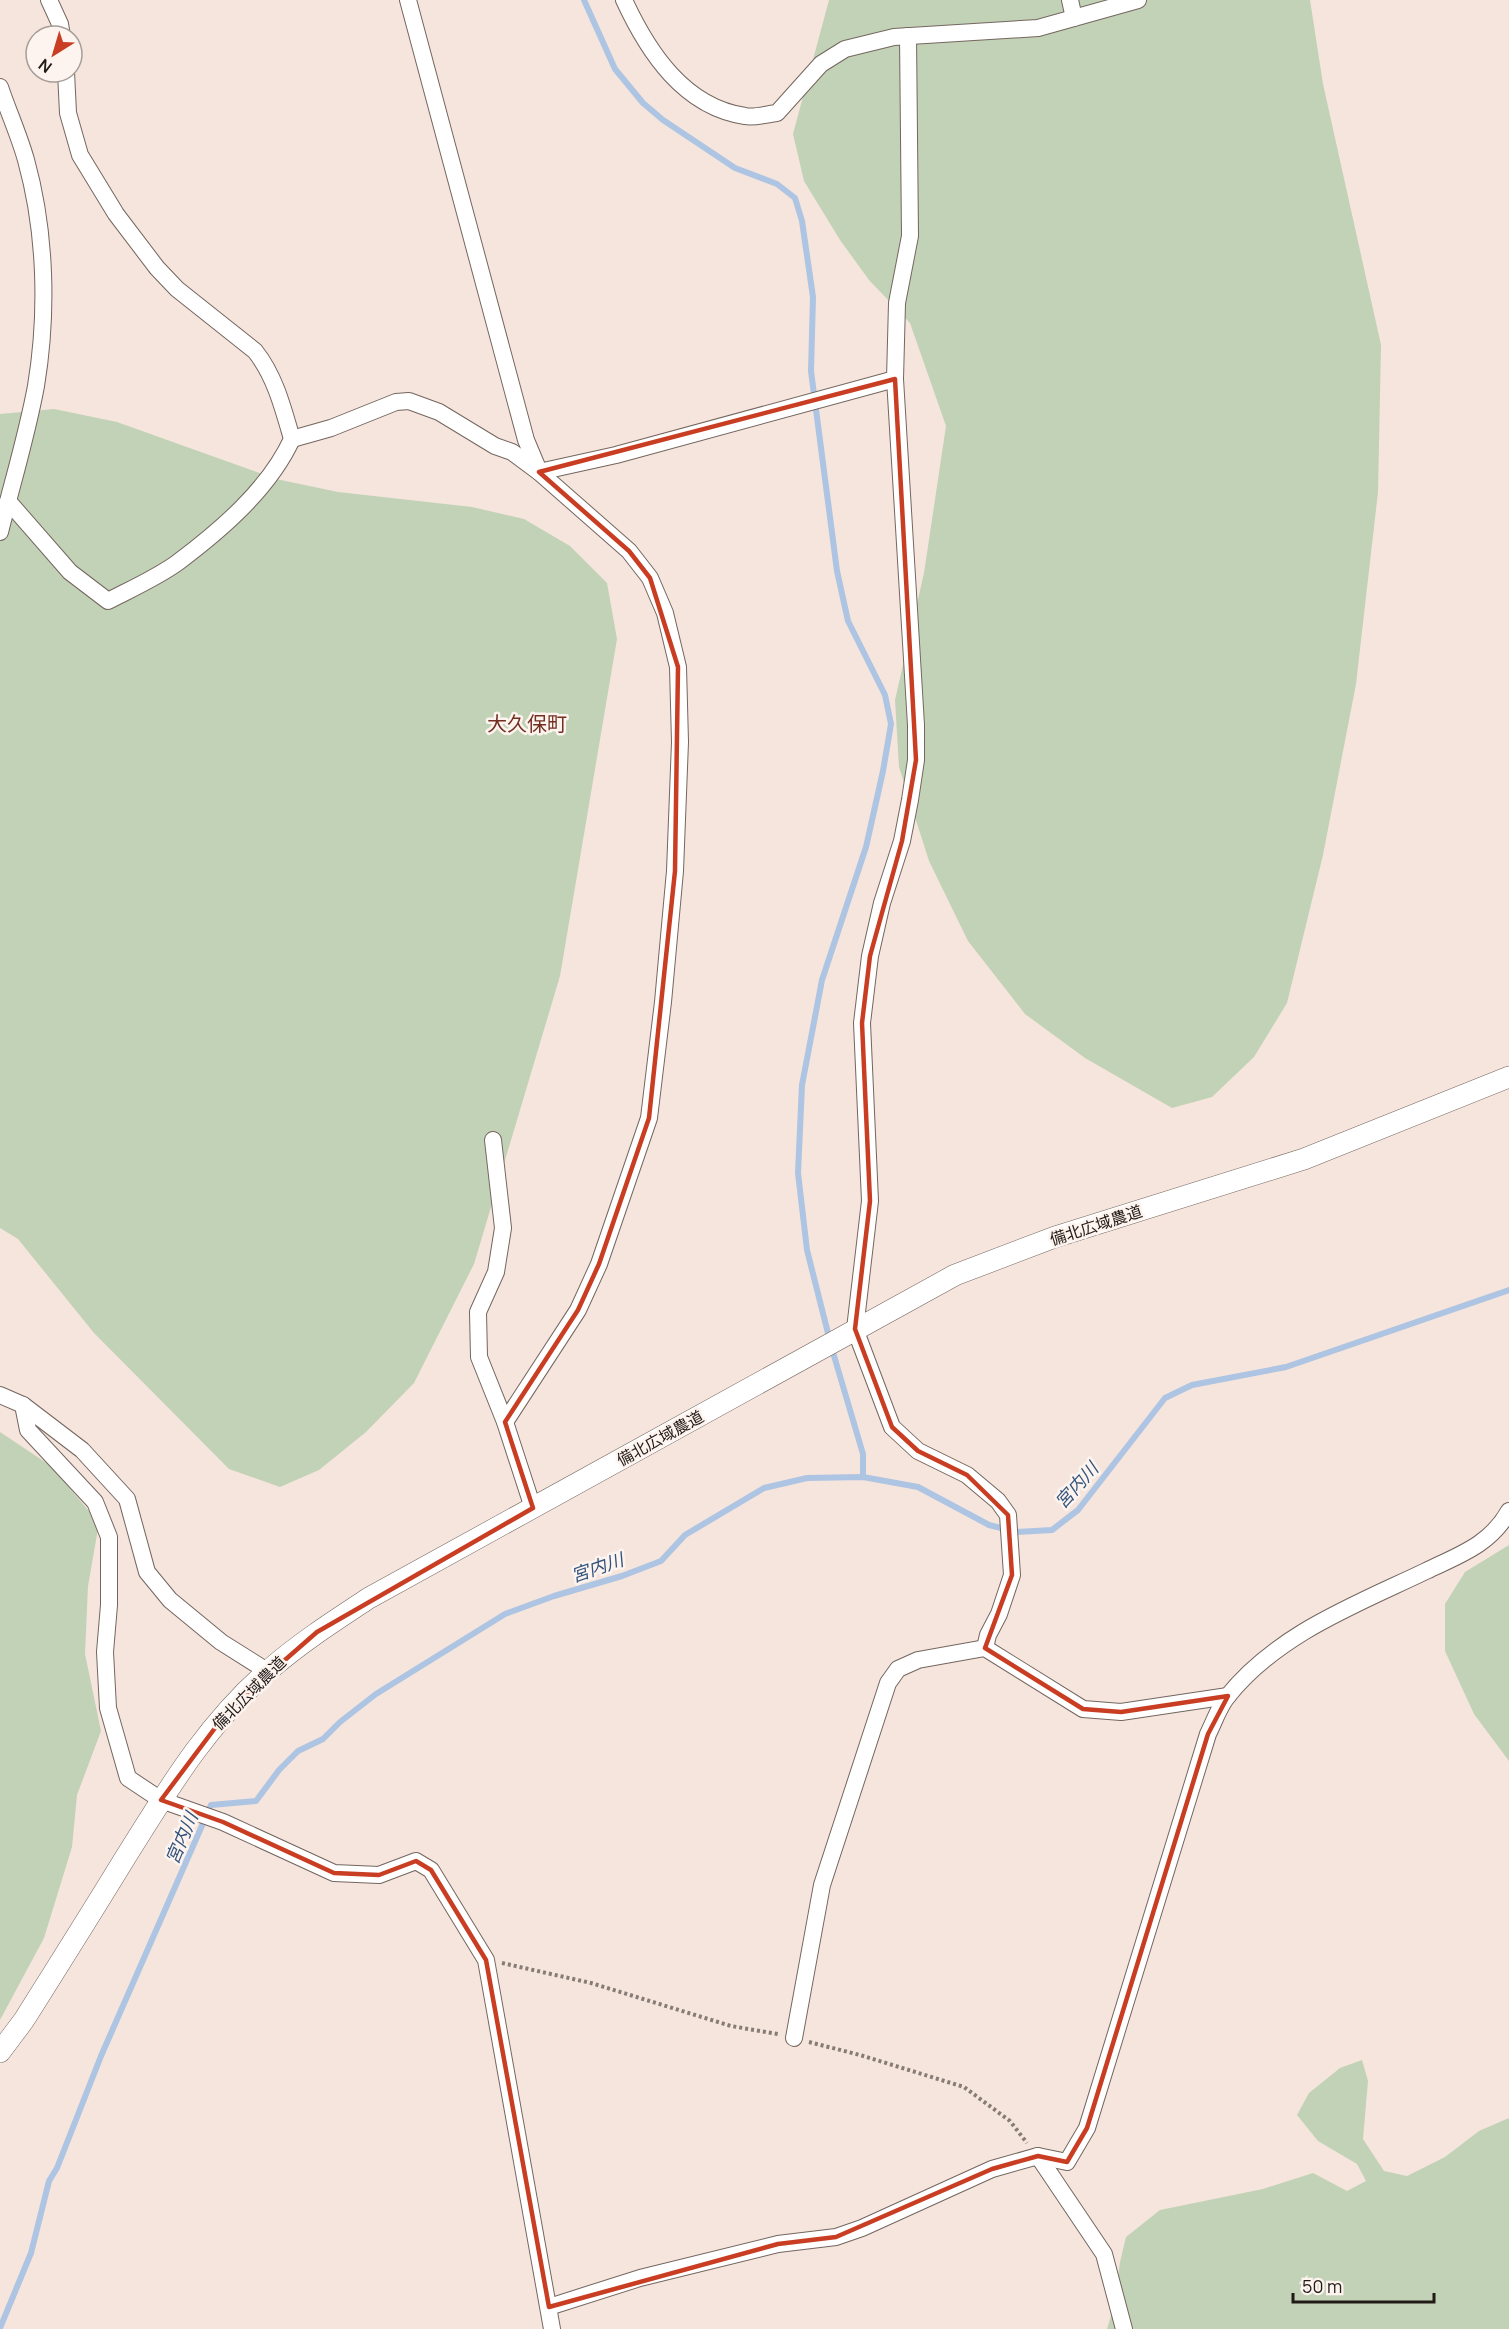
<svg xmlns="http://www.w3.org/2000/svg" width="1509" height="2329" viewBox="0 0 1509 2329" font-family="Manrope,'Noto Sans JP',sans-serif">
  <style>
    .green { fill: #c2d2b6 }
    .lines { fill: none; stroke-linecap: round; stroke-linejoin: round }
    .stream { stroke: #adc4e2; stroke-width: 6 }
    .minor-casing { stroke: #74665f; stroke-width: 18 }
    .tertiary-casing { stroke: #74665f; stroke-width: 22 }
    .path { stroke: #867b75; stroke-width: 4; stroke-dasharray: 3 3; stroke-linecap: butt }
    .minor { stroke: #fff; stroke-width: 16 }
    .tertiary { stroke: #fff; stroke-width: 21 }
    .marked { fill: none; stroke: #c93e23; stroke-width: 4.5; stroke-linejoin: round }
    .labels { text-anchor: middle; dominant-baseline: central; stroke-width: 5; stroke-linejoin: round; paint-order: stroke }
    .street-label { font-size: 16px; fill: #211b18; stroke: #fef4ef }
    .water-label { font-size: 18px; font-style: italic; fill: #33547d; stroke: #fef4ef }
    .quarter-label { font-size: 20px; fill: #722e20; stroke: #fef4ef }
  </style>
  <rect width="100%" height="100%" fill="#f5e5dd"/>
  <!-- green -->
  <g class="green">
    <path d="M829,0H1310L1323,84L1381,345L1378,492L1356,684L1323,855L1287,1003L1254,1057L1212,1097L1172,1108L1085,1058L1025,1014L968,941L929,861L899,767L895,700L924,573L946,426L910,323L869,280L840,240L804,181L793,134Z"/>
    <path d="M54,409L117,422L276,479L338,492L472,507L524,519L570,546L607,583L617,639L560,976L474,1264L414,1383L366,1432L319,1470L280,1487L229,1469L94,1333L18,1239L0,1228V414Z"/>
    <path d="M0,1432L51,1466L99,1523L88,1586L85,1654L101,1731L77,1795L72,1847L44,1938L0,2020Z"/>
    <path d="M1509,1545V1761L1474,1714L1445,1651V1604L1465,1572Z"/>
    <path d="M1362,2060L1368,2081L1363,2139L1384,2171L1407,2176L1445,2157L1479,2131L1509,2118V2329H1107L1114,2306L1120,2262L1126,2237L1160,2210L1263,2189L1313,2173L1347,2191L1366,2181L1357,2164L1318,2141L1297,2115L1309,2093L1340,2068Z"/>
  </g>
  <g class="lines">
    <!-- stream -->
    <g class="stream">
      <path d="M584,0L615,69L643,103L663,120L735,168L777,184L795,198L802,221L813,297L811,371L837,571L848,621L885,695L891,724L883,771L866,847L822,980L802,1085L798,1173L807,1250L832,1349L863,1454V1477"/>
      <path d="M0,2328L31,2253L49,2181L57,2168L101,2056L211,1805L256,1801L279,1770L298,1751L323,1739L340,1722L376,1694L505,1614L554,1596L622,1576L661,1561L685,1535L764,1488L807,1478L863,1477L918,1487L989,1525L1017,1532L1052,1530L1078,1510L1165,1398L1192,1385L1286,1367L1509,1290"/>
    </g>
    <defs>
      <g id="minor">
        <path d="M49,0L60,24L62,36"/>
        <path d="M408,0L526,440L539,471"/>
        <path d="M624,0C648,52 684,107 745,116C755,118 767,114 777,113L821,64L845,49L894,37L1038,28L1138,0"/>
        <path d="M1070,0L1074,18"/>
        <path d="M908,36L910,236L897,303L895,379L916,725V760L910,800L902,841L882,903L870,956L862,1023L870,1201L855,1329L892,1427L918,1451L967,1475L998,1501L1008,1515L1012,1575L999,1614L988,1635L985,1648"/>
        <path d="M0,87C8,111 19,135 26,160C46,232 48,313 36,386C27,435 12,484 0,532"/>
        <path d="M292,439L331,428L396,402L409,401L439,412L495,446L512,452L539,472L629,551L650,578L665,613L678,667L680,742L675,871L663,1002L649,1118L599,1264L578,1310L505,1422"/>
        <path d="M539,472L616,455L895,379"/>
        <path d="M8,501L70,572L108,601C131,589 156,578 177,563C221,530 269,489 292,439C283,408 275,376 255,351L177,289L157,268L116,214L80,155L68,113L66,72"/>
        <path d="M493,1140L503,1228L496,1272L478,1312L479,1357L505,1422L533,1508"/>
        <path d="M0,1395L23,1405L82,1450L127,1499L147,1572L170,1600L221,1642L267,1671"/>
        <path d="M23,1405L28,1430L95,1502L109,1537V1605L105,1652L108,1708L128,1778L161,1800L223,1822L334,1873L379,1875L416,1861L431,1870L486,1960L552,2329"/>
        <path d="M794,2038L822,1885L888,1683L898,1669L918,1660L985,1648L1083,1709L1121,1712L1228,1696"/>
        <path d="M1038,2156L1104,2254L1124,2329"/>
        <path d="M549,2307L640,2278L778,2244L836,2237L862,2228L992,2169L1038,2156L1067,2162L1087,2128L1208,1734C1214,1722 1219,1707 1227,1697C1277,1634 1355,1605 1426,1571C1459,1555 1490,1545 1509,1511"/>
      </g>
      <path id="tertiary" d="M0,2052L24,2020C58,1966 92,1912 125,1858C167,1791 208,1722 269,1670C300,1643 334,1621 369,1598L955,1275L1055,1237L1304,1159L1509,1077"/>
    </defs>
    <!-- minor casing -->
    <use href="#minor" class="minor-casing"/>
    <!-- tertiary casing -->
    <use href="#tertiary" class="tertiary-casing"/>
    <!-- path -->
    <g class="path">
      <path d="M502,1963L591,1983L731,2026L778,2034"/>
      <path d="M809,2042L860,2055L964,2087L1010,2121L1027,2143"/>
    </g>
    <!-- minor -->
    <use href="#minor" class="minor"/>
    <!-- tertiary -->
    <use href="#tertiary" class="tertiary"/>
  </g>
  <!-- marked area -->
  <path class="marked" d="M895,379L916,760L902,841L870,956L862,1023L870,1201L855,1329L892,1427L918,1451L967,1475L1008,1515L1012,1575L985,1648L1083,1709L1121,1712L1228,1696L1208,1734L1087,2128L1067,2162L1038,2156L992,2169L836,2237L778,2244L549,2307L486,1960L431,1870L416,1861L379,1875L334,1873L223,1822L161,1800L230,1708L317,1632L533,1508L505,1422L578,1310L599,1264L649,1118L675,871L678,667L650,578L629,551L539,472Z"/>
  <g class="labels">
    <!-- street labels -->
    <g class="street-label">
      <text transform="translate(1096 1225) rotate(-18)">備北広域農道</text>
      <text transform="translate(660 1438) rotate(-29)">備北広域農道</text>
      <text transform="translate(249 1693) rotate(-45)">備北広域農道</text>
    </g>
    <!-- water labels -->
    <g class="water-label">
      <text transform="translate(1076 1485) rotate(-48)">宮内川</text>
      <text transform="translate(597 1567) rotate(-19)">宮内川</text>
      <text transform="translate(181 1838) rotate(-67)">宮内川</text>
    </g>
    <!-- quarter labels -->
    <g class="quarter-label">
      <text x="527" y="723">大久保町</text>
    </g>
  </g>
  <!-- north arrow -->
  <g transform="translate(54 54) rotate(217)"><circle r="28" fill="#fef4ef" stroke="#a69d99" stroke-width="1.5"/>
  <path d="M0-4.5L10 22L0 15L-10 22Z" fill="#c93e23"/>
  <text y="-9" font-size="16" font-weight="bold" text-anchor="middle" fill="#211b18">N</text>
  </g>
  <!-- scale -->
  <path d="M1293 2293v9h141v-9" fill="none" stroke="#211b18" stroke-width="3"/>
  <text x="1302" y="2293" font-size="18" fill="#211b18" stroke="#fef4ef" stroke-width="4.5" paint-order="stroke">50 m</text>
</svg>
